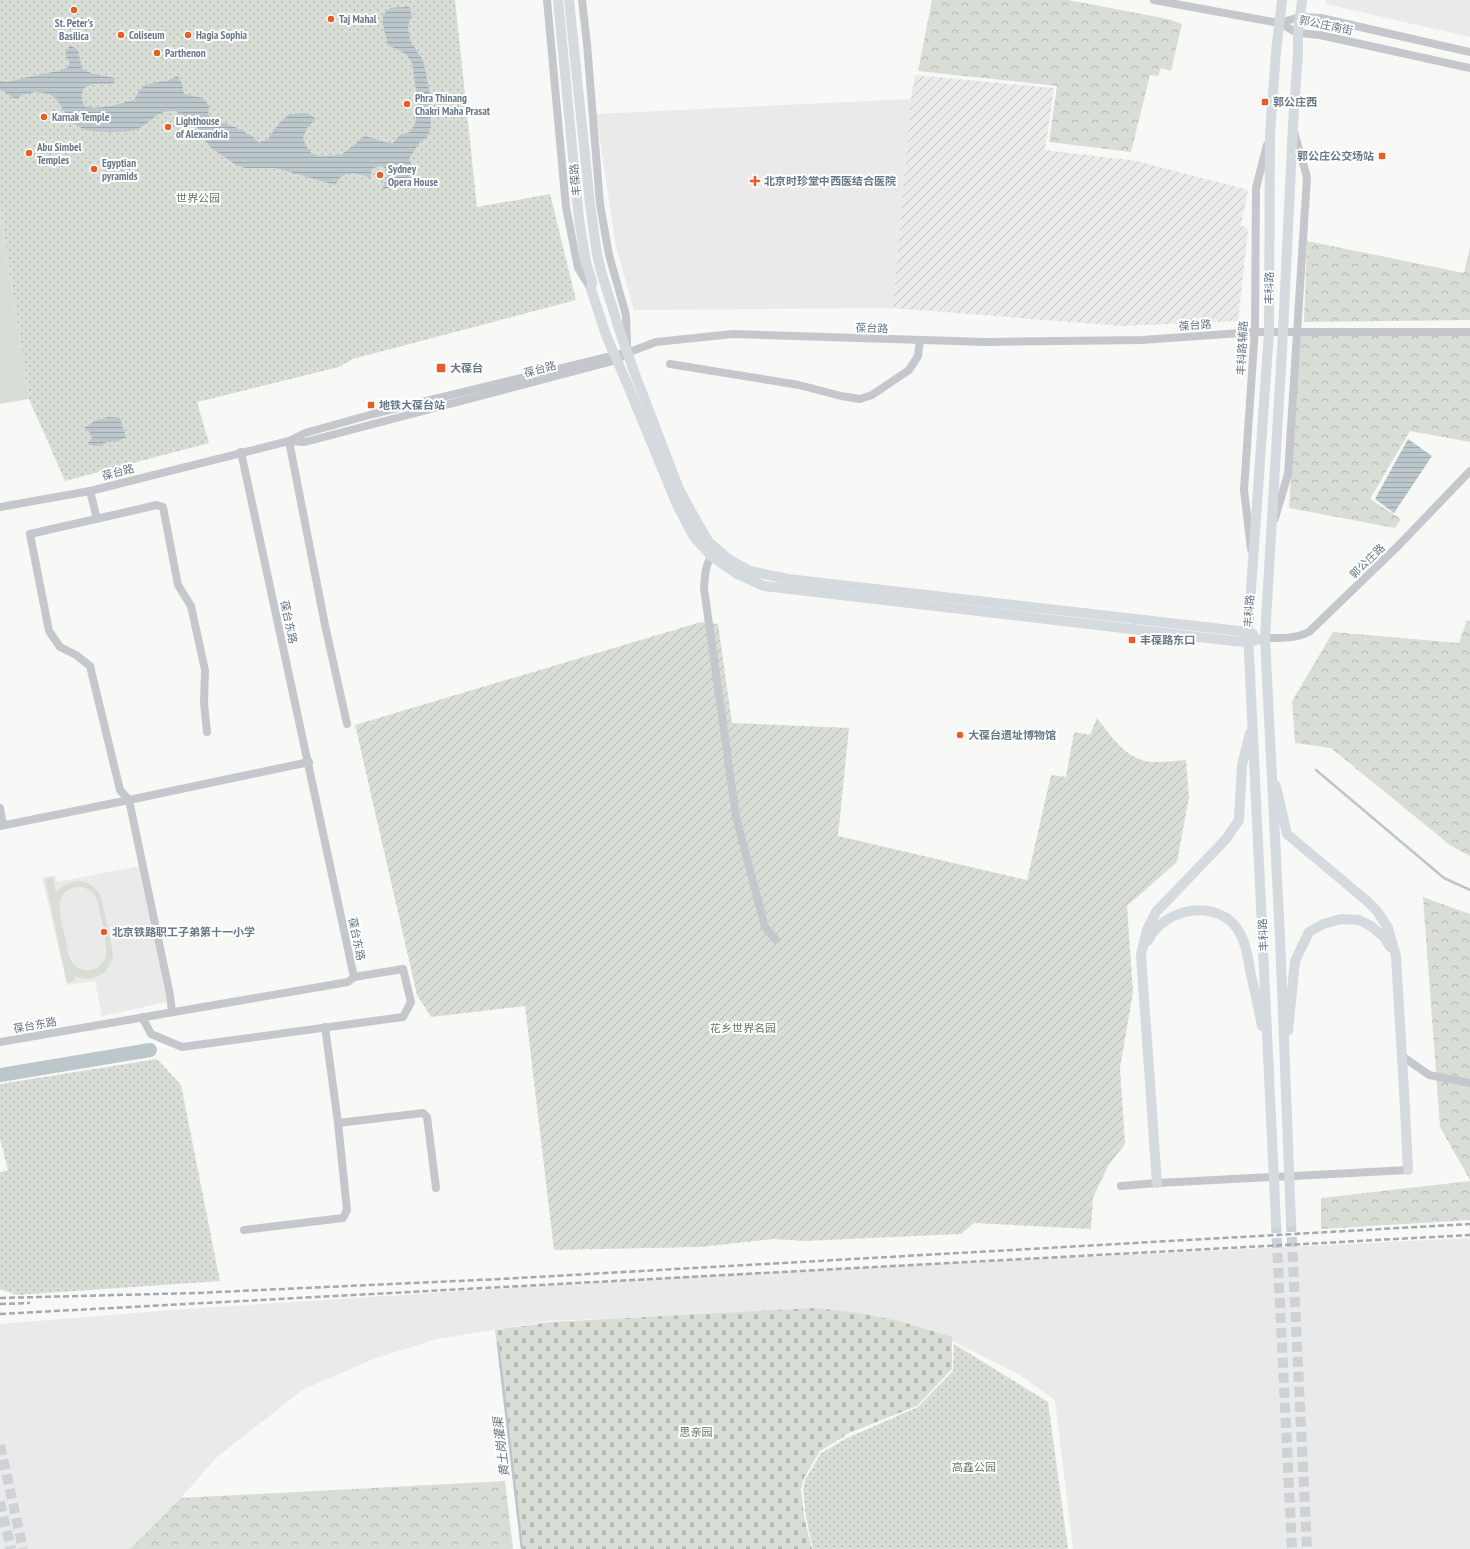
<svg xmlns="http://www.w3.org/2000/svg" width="1470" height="1549" viewBox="0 0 1470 1549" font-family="'PT Sans Narrow','Noto Sans SC',sans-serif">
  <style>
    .built { fill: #e9eae9 }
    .industrial { fill: url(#industrial-furrows) }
    .grass { fill: #d8ded5; fill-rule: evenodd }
    .forest { fill: url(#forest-crowns) }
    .cemetery { fill: url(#cemetery-stones) }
    .park { fill: url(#park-dots) }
    .garden { fill: url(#garden-furrows) }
    .water { fill: url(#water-rules) }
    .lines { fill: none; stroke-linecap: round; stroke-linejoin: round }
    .stream { stroke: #bcc7cc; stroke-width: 2.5 }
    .river { stroke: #bcc7cc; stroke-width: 14 }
    .major-tunnel { stroke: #ccd2d5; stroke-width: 10; stroke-dasharray: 10 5; stroke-linecap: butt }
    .minor { stroke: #c4c8cc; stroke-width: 8 }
    .major { stroke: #d5dade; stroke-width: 10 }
    .rail { stroke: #a2a9b0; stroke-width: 2.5; stroke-dasharray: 6 3; stroke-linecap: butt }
    .poi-dot { fill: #e85c27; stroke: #fff; stroke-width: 1.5 }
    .labels { text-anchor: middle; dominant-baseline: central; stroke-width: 4; stroke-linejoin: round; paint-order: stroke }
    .poi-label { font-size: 11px; font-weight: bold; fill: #677888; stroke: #fff; text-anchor: start }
    .street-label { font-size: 11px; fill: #677888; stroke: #fff }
    .park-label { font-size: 11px; fill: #667962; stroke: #fff }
    .water-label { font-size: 12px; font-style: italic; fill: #637983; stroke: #fff }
  </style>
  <defs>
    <pattern id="industrial-furrows" width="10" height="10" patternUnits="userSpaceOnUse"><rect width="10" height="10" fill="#e9eae9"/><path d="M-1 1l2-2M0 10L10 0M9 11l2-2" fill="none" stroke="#c1c2c3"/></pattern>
    <pattern id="forest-crowns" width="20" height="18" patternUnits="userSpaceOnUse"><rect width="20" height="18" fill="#d8ded5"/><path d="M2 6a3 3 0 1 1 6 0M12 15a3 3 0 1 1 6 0" fill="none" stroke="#b3b9b3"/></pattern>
    <pattern id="cemetery-stones" width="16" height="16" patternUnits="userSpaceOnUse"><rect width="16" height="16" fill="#d8ded5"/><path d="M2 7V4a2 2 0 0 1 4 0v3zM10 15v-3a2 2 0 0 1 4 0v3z" fill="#b3b9b3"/></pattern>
    <pattern id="park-dots" width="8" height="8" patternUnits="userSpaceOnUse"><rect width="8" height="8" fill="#d8ded5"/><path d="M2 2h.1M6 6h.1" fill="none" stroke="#b3b9b3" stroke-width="1.8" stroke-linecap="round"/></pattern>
    <pattern id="garden-furrows" width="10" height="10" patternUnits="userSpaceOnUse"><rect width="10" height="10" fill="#d8ded5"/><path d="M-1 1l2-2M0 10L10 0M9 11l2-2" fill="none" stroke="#b3b9b3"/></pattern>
    <pattern id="water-rules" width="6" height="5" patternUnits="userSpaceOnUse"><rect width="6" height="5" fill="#bcc7cc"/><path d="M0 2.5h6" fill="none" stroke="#9da6ab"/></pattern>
  </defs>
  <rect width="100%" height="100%" fill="#f8f9f6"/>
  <!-- built -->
  <g class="built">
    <path d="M1326,0H1470V37L1326,4Z"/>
    <path d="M911,99L893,308L634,310L616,247L596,114Z"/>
    <path d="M139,866L167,1002L102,1016L95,981L67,985L42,877L55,875L57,882Z"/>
    <path d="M1470,1238V1549H1073L1055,1400L1020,1375L952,1341L877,1318L813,1310L550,1321L437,1339L376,1358L302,1390L216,1458L181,1498L130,1549H0V1324L171,1310L693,1276Z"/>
  </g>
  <!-- industrial -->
  <path class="industrial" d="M915,75L1054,88L1045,150L1137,161L1248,190L1241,225L1248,229L1238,321L1122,326L893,308L911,99Z"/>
  <!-- grass -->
  <g class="grass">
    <path d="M0,210L29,399L0,404Z"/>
    <path d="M53,877L56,892C71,877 90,877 101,896L113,953C111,974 93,984 74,976L75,981L67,983L45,879ZM82,887C88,889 93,892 96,898C99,905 108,948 106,955C105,961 101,966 95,969C87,972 78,970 73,963C67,957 67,945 65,937C61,918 50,886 82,887Z"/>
  </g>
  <!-- forest -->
  <g class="forest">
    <path d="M932,0H1068L1168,19L1182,24L1171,71L1161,68L1158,76L1150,75L1131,152L1049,142L1057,86L918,71Z"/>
    <path d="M1307,241L1464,273L1470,247V320L1304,322Z"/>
    <path d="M1300,336H1470V442L1410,431L1370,499L1401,519L1395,528L1289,508Z"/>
    <path d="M1467,620L1470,621V856L1451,846L1331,748L1295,743L1292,701L1333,632L1459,643Z"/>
    <path d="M1423,897L1470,914V1180L1440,1127Z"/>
    <path d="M1470,1181V1220L1321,1229V1198Z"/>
    <path d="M505,1481L513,1549H130L181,1498Z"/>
  </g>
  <!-- cemetery -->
  <path class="cemetery" d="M815,1308L858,1313L899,1321L952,1337V1369L917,1406L844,1435L843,1436H845L820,1451L804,1478L801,1489L804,1516L812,1549H521L495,1330L551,1322Z"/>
  <!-- park -->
  <g class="park">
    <path d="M0,0H455L477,207L550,194L576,300L353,359L339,367L197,402L209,443L65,481L29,399L0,210Z"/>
    <path d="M157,1059L181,1085L220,1281L17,1295L0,1289V1172L8,1170L0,1139V1084Z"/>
    <path d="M954,1344L1048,1402L1068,1549H813L806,1517L803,1490L805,1480L821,1453L847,1438L918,1407L953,1371Z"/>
  </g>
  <!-- garden -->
  <path class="garden" d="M701,622L718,624L732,723L849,728L838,836L1027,880L1051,775L1066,777L1074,732L1090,735L1097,718C1111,736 1126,760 1152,762C1163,762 1175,761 1186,760L1189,797L1177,862L1127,906L1133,992L1120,1068L1125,1144L1108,1166L1093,1198L1091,1229L974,1223L961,1234L805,1241L773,1239L700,1247L554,1250L525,1006L431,1017L417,995L355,725Z"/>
  <!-- water -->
  <g class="water">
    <path d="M409,7L412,16L408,25L409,35L412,44L423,60L431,98V127L427,137L419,143L409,159C410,161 412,166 412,168C412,183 393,186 382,190L389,171L381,165L372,169L370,178C361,174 350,170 341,177C339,178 337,182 335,185L276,168H245L236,165L210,147L196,126L176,111C171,111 165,111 161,113C153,117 146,125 138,129C131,133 94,133 86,130C81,128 75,125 71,121C58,106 60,92 35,92C29,93 23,94 18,98H13L5,92L0,90V81L8,82L28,77L58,71L67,68L70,63L65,54L70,45L78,50L82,69C92,75 104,75 115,78L113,84H93L84,88L81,97L85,107C102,110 117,104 134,100L139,91L146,84L166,81L178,76L182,84L184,94L203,98L209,106L208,115L215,122L225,123L235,127L252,136L259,143L268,139L280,122L288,115L298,113H308L316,119L307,128L303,137L306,146L312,154L321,156L341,155L365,136C376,138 381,143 393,143L400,135L410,132L415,124L418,103L412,63L406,54L388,45L383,25V15L390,8Z"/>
    <path d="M109,417L120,418L126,437L117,442H106L101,446L89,445L88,443L92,438L90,432L86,431L84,428L96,420Z"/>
    <path d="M1408,439L1432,456L1394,513L1375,499Z"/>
  </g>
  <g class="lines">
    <!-- stream -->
    <g class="stream">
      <path d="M1316,770L1444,878L1470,890"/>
      <path d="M498,1343L522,1549"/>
    </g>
    <!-- river -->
    <path class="river" d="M0,1075L150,1050"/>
    <!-- major-tunnel -->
    <g class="major-tunnel">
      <path d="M1291,1222L1307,1549"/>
      <path d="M1276,1223L1292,1549"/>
      <path d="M0,1445L23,1549"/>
      <path d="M0,1502L11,1549"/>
    </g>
    <!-- minor -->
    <g class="minor">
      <path d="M547,0L566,207L578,268L591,289"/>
      <path d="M582,0L587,44L600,204L609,255L626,315L627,346"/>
      <path d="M1154,0L1279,23L1298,33L1320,35L1470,68"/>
      <path d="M1279,23L1300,17L1321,18L1470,52"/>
      <path d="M670,364L799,385L841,396L860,399L872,395L909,370L918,356L920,340"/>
      <path d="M289,441L305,442L617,360L627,353L656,342L733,334L986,342L1142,340L1255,332H1470"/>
      <path d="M289,441L325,625L347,724"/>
      <path d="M90,491L97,519"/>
      <path d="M0,507L90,491L289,441L305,433L373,414L620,354"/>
      <path d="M1275,518L1288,474L1307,177L1294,132"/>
      <path d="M1251,549L1244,490L1255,328L1256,188L1267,145"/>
      <path d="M715,552C705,562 705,575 704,588L736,817L765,927L776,940"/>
      <path d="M1265,638C1281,638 1294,639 1309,632L1399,545L1470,471"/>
      <path d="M207,732L204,703L205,670L191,606L178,585L163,507L157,505L30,534L49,631L60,647L76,655L90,666L120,790L129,800L309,762"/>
      <path d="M0,808L3,825"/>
      <path d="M0,826L129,800L170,995L172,1012"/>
      <path d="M142,1017L151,1034L182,1047L403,1017L411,1002L403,969L354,977"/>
      <path d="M0,1042L348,982L354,977L241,452"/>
      <path d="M1402,1056L1429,1075L1470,1083"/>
      <path d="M338,1123L423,1113L427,1117L436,1188"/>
      <path d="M1121,1186L1157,1183L1408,1170"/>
      <path d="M244,1230L343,1218L347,1210L338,1123L325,1027"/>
    </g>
    <!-- major -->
    <g class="major">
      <path d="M558,0L579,219L586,262L592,282L591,289L606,335L626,381L678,507L694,537L711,556L737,574L764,586L1233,641L1248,642L1265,638"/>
      <path d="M569,0L590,204L597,254L601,271L620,332L636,377L679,489L692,513L708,541L727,558L750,571L788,579L1248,632L1253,634"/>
      <path d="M1276,786L1287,834L1367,901L1377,911L1388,928L1396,956L1405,1108L1408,1170"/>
      <path d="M1148,941C1154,926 1170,916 1185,912C1202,908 1224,911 1235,926C1246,939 1248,959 1251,975C1255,992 1259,1009 1262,1026"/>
      <path d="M1288,1031L1295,961L1309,932L1323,924L1341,919L1359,920L1371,926L1384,937L1390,947"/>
      <path d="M1157,1183L1141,955L1147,930L1156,912L1226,839L1239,820L1242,765L1250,733"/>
      <path d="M1291,1222L1280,937L1265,638L1283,332L1293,125L1298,53V33L1302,0"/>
      <path d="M1276,1223L1248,632L1269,332L1270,134L1276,52L1282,0"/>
    </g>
    <!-- rail -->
    <g class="rail">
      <path d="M0,1298L196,1293L500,1279L1470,1224"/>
      <path d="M0,1304L30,1303"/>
      <path d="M0,1314L1470,1235"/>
    </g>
  </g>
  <!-- markers -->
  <g class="poi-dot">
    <circle cx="74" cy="10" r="4"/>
    <circle cx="331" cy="19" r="4"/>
    <circle cx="121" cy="35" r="4"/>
    <circle cx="188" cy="35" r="4"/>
    <circle cx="157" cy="53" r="4"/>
    <rect x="1261" y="98" width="8" height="8" rx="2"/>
    <circle cx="407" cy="104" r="4"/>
    <circle cx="44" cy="117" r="4"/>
    <circle cx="168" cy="127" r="4"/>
    <circle cx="29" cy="153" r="4"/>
    <rect x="1378" y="152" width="8" height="8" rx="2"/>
    <circle cx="94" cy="169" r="4"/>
    <circle cx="380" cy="175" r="4"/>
    <path d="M753 175h4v4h4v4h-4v4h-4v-4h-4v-4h4z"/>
    <rect x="436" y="363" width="10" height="10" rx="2"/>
    <rect x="367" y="401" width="8" height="8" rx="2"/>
    <rect x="1128" y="636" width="8" height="8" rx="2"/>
    <circle cx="960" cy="735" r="4"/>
    <circle cx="104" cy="932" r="4"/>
  </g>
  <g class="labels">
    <!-- poi labels -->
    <g class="poi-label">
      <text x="339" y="19">Taj Mahal</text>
      <text x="74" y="23" text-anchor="middle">St. Peter's<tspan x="74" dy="13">Basilica</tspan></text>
      <text x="129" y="35">Coliseum</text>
      <text x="196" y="35">Hagia Sophia</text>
      <text x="165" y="53">Parthenon</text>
      <text x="415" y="98">Phra Thinang<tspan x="415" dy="13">Chakri Maha Prasat</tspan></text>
      <text x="1273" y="102">郭公庄西</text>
      <text x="52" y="117">Karnak Temple</text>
      <text x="176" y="121">Lighthouse<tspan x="176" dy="13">of Alexandria</tspan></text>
      <text x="37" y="147">Abu Simbel<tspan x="37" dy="13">Temples</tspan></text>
      <text x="1374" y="156" text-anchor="end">郭公庄公交场站</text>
      <text x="102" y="163">Egyptian<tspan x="102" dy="13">pyramids</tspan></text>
      <text x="388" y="169">Sydney<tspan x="388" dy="13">Opera House</tspan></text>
      <text x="764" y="181">北京时珍堂中西医结合医院</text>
      <text x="450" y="368">大葆台</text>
      <text x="379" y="405">地铁大葆台站</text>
      <text x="1140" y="640">丰葆路东口</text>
      <text x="968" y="735">大葆台遗址博物馆</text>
      <text x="112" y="932">北京铁路职工子弟第十一小学</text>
    </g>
    <!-- street labels -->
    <g class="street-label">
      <text transform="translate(1326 25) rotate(12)">郭公庄南街</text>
      <text transform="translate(575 180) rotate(-95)">丰葆路</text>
      <text transform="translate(1269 288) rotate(-90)">丰科路</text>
      <text transform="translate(1195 325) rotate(-4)">葆台路</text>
      <text transform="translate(872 328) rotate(2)">葆台路</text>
      <text transform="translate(1242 348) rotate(-87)">丰科路辅路</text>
      <text transform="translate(540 369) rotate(-15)">葆台路</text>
      <text transform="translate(118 472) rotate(-15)">葆台路</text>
      <text transform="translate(1367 561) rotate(-44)">郭公庄路</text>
      <text transform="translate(1249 611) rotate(-86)">丰科路</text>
      <text transform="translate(289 622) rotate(78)">葆台东路</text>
      <text transform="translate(1263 935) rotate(-93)">丰科路</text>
      <text transform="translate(357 939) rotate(78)">葆台东路</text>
      <text transform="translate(35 1025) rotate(-10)">葆台东路</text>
    </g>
    <!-- park labels -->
    <g class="park-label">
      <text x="198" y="198">世界公园</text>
      <text x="743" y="1028">花乡世界名园</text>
      <text x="696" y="1432">思亲园</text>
      <text x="974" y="1467">高鑫公园</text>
    </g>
    <!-- water labels -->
    <g class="water-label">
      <text transform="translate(501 1447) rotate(-97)">黄土岗灌渠</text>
    </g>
  </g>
</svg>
